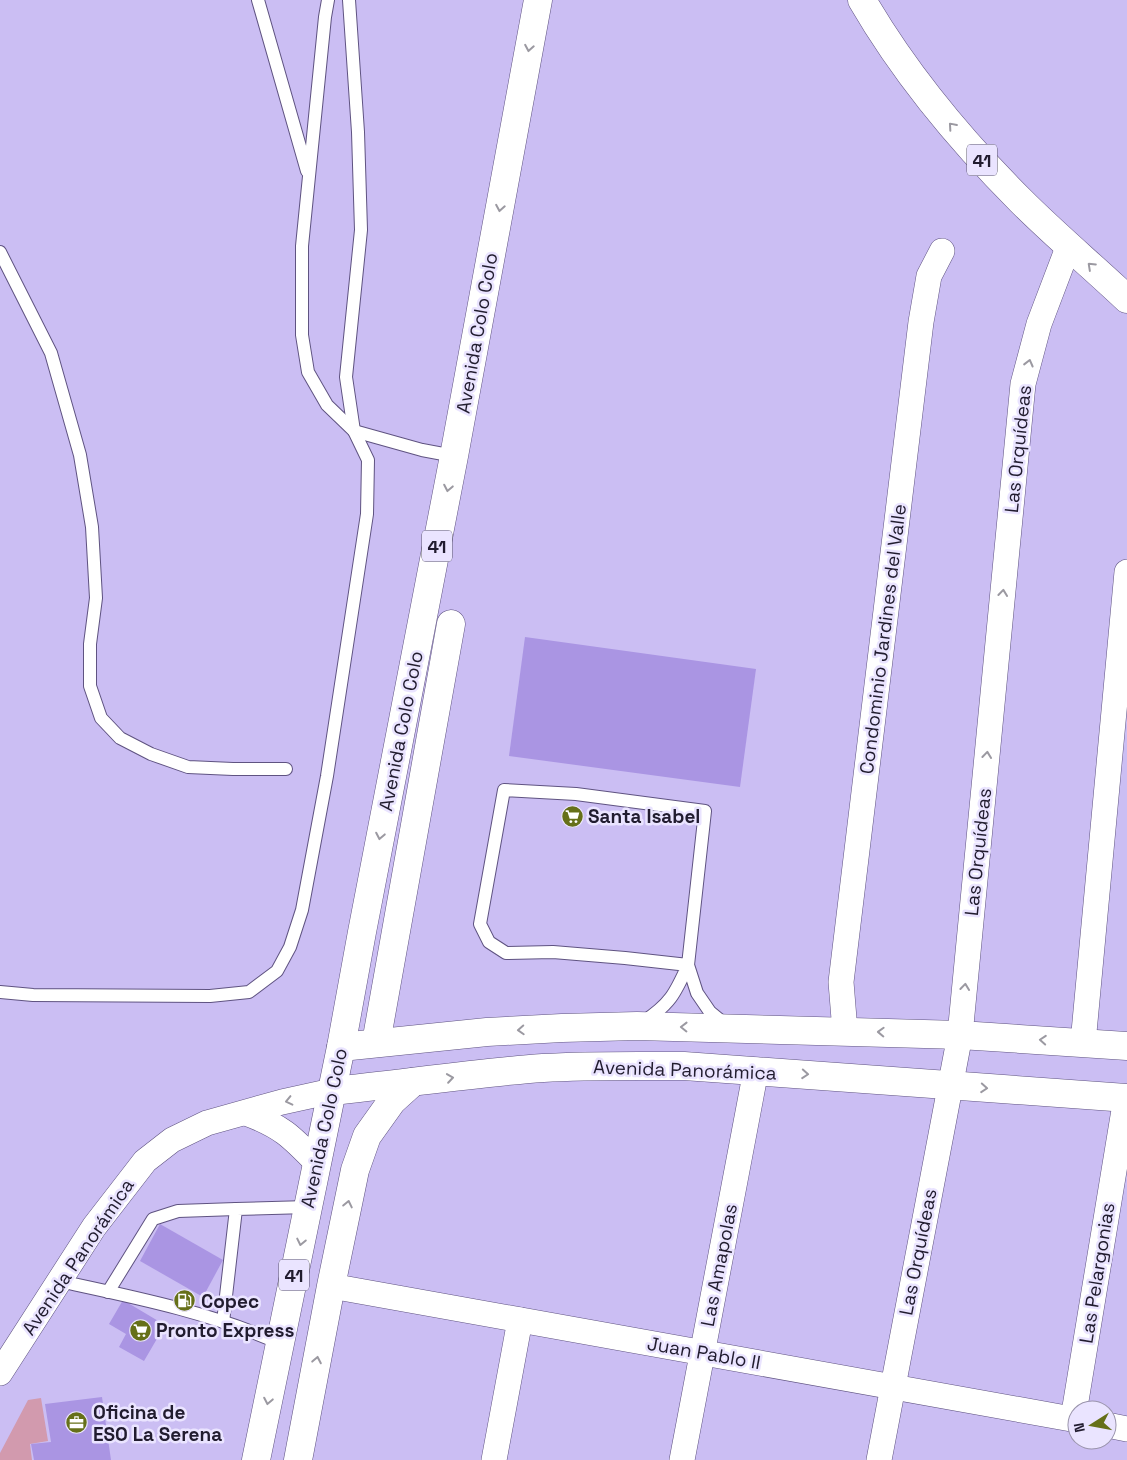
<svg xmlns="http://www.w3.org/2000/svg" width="1127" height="1460" viewBox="0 0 1127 1460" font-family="'Space Grotesk',sans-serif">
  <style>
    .green { fill: #d29aae }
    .building { fill: #aa95e3 }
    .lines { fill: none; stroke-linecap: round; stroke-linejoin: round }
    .service-casing { stroke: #5f5381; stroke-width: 14 }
    .minor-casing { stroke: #5f5381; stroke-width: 26 }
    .tertiary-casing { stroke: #5f5381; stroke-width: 29 }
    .primary-casing { stroke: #5f5381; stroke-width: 29 }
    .service { stroke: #fff; stroke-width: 12 }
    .minor { stroke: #fff; stroke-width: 25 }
    .tertiary { stroke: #fff; stroke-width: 28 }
    .primary { stroke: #fff; stroke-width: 28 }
    .oneway { stroke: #9b99a1 }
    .labels { text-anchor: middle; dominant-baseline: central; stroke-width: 5; stroke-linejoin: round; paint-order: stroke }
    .shield { fill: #eae4ff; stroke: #5d586d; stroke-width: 1 }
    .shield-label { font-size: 18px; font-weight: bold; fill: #211c2f }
    .street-label { font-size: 19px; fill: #211c2f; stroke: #eae4ff }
    .poi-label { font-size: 19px; font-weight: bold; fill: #211c2f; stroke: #eae4ff; text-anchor: start }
  </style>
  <rect width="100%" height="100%" fill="#cbbef3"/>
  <!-- green -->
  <path class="green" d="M41,1398L48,1441L30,1444L32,1460H0V1453L28,1400Z"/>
  <!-- building -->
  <g class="building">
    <path d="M525,637L756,669L740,787L509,756Z"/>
    <path d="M160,1224L223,1260L203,1297L140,1261Z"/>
    <path d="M123,1300L165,1325L144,1361L119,1347L126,1334L109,1324Z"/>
    <path d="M102,1397L111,1460H34L31,1444L51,1442L45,1404Z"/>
  </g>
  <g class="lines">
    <defs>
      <g id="service">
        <path d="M258,0L307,171"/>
        <path d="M328,0L325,17L302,246V335L308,372L327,405L354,431L422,450L454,456"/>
        <path d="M0,252L51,353L80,455L92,527L96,598L90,644V686L101,718L120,738L151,754L188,767L233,769H286"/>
        <path d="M0,992L33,995L210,996L249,992L277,971L290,947L302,910L327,776L367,514L368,460L354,431L346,377L361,230L358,132L349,0"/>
        <path d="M643,1022C670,1004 675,994 688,965L625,958L553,952L506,953L489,942L480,924L504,790L576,794L705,811L688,965L697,993L710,1012L726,1025"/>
        <path d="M59,1281C133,1297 209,1312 279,1343"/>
        <path d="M108,1292L153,1219L178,1211L236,1209"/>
        <path d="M223,1322L236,1209L308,1207"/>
      </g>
      <g id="minor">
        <path d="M845,1031L841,982L921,322L929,276L942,251"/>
        <path d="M1083,1043L1127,572"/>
        <path d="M246,1113C281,1126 291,1136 317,1163"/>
        <path d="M331,1286L1077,1420"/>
        <path d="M0,1373L94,1227L145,1161L172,1140L207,1123L282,1102L332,1091"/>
        <path d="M1073,1419L1126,1098"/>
        <path d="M1107,1425L1127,1429"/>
        <path d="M494,1460L520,1320"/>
        <path d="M682,1460L756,1070"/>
        <path d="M879,1460L960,1035L1023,384L1039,324L1069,245"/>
      </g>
      <g id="tertiary">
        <path d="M376,1043L451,624"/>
        <path d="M341,1047L487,1032L562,1028L637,1026L960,1035L1127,1046"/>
        <path d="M332,1091C402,1084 473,1073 543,1068C590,1065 637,1066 684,1066L1127,1098"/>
        <path d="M298,1460L331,1286L355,1170L367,1136L392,1101L413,1082"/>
      </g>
      <g id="primary">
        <path d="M862,0C905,74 961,141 1021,201C1055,235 1092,266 1127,299"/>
        <path d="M256,1460L341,1047L362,932L454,456L538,0"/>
      </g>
    </defs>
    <!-- service casing -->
    <use href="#service" class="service-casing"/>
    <!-- minor casing -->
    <use href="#minor" class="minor-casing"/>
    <!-- tertiary casing -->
    <use href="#tertiary" class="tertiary-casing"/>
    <!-- primary casing -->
    <use href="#primary" class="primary-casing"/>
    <!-- service -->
    <use href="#service" class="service"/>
    <!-- minor -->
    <use href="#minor" class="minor"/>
    <!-- tertiary -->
    <use href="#tertiary" class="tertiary"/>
    <!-- primary -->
    <use href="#primary" class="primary"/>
  </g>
  <!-- one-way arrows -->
  <defs><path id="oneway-chevron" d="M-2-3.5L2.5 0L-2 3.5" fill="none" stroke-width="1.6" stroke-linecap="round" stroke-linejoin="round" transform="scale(1.25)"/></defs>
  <g class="oneway">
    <use href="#oneway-chevron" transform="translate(529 48) rotate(100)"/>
    <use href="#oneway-chevron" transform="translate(952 126) rotate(-131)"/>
    <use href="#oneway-chevron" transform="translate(500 208) rotate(100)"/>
    <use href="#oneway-chevron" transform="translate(1091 266) rotate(-137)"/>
    <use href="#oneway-chevron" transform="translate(1029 363) rotate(-76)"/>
    <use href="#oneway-chevron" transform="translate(448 488) rotate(101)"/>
    <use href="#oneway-chevron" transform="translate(1003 593) rotate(-84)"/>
    <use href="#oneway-chevron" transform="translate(987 755) rotate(-84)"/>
    <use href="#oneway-chevron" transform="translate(380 836) rotate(101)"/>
    <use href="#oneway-chevron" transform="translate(965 987) rotate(-84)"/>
    <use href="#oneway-chevron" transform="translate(684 1027) rotate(-179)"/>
    <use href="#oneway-chevron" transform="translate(521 1030) rotate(177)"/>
    <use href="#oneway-chevron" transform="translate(881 1032) rotate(-178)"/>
    <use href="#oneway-chevron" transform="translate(1043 1040) rotate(-176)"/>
    <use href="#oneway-chevron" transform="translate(805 1074) rotate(4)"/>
    <use href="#oneway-chevron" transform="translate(450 1078) rotate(-8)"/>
    <use href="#oneway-chevron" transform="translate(984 1088) rotate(4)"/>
    <use href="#oneway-chevron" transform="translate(289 1101) rotate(167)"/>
    <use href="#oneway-chevron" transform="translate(348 1204) rotate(-78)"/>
    <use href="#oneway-chevron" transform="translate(301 1242) rotate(102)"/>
    <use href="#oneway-chevron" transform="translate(317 1360) rotate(-79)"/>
    <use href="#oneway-chevron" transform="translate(268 1401) rotate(101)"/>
  </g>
  <!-- icons -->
  <defs>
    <symbol id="supermarket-disc" viewBox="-11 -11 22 22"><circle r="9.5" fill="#667019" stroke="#eae4ff"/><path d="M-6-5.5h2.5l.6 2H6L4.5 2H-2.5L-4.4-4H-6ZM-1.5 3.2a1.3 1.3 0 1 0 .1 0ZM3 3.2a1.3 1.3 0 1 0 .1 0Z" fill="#fff"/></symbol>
    <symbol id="fuel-disc" viewBox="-11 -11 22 22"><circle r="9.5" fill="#667019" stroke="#eae4ff"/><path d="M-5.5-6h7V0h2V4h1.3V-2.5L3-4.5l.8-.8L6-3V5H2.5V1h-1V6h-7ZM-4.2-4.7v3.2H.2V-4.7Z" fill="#fff"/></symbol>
    <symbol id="office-disc" viewBox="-11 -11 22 22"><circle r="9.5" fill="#667019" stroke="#eae4ff"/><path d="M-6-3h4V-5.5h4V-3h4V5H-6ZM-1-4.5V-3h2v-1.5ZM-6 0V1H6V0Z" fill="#fff"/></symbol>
  </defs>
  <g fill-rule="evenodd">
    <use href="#supermarket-disc" x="560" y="804" width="25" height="25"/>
    <use href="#fuel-disc" x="172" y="1288" width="25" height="25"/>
    <use href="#supermarket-disc" x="128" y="1318" width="25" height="25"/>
    <use href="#office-disc" x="64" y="1410" width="25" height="25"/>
  </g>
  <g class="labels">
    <!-- shield labels -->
    <g class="shield">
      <rect x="967" y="144.5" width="30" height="31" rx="4"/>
      <rect x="422" y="530.5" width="30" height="31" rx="4"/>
      <rect x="279" y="1259.5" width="30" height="31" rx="4"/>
    </g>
    <g class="shield-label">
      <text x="982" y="160">41</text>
      <text x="437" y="546">41</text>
      <text x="294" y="1275">41</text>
    </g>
    <!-- street labels -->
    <g class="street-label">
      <text transform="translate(477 333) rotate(-80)">Avenida Colo Colo</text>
      <text transform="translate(1018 449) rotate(-84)">Las Orquídeas</text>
      <text transform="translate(883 639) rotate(-83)">Condominio Jardines del Valle</text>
      <text transform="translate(401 731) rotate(-79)">Avenida Colo Colo</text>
      <text transform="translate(978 852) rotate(-84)">Las Orquídeas</text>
      <text transform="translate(685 1070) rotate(2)">Avenida Panorámica</text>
      <text transform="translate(324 1128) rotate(-78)">Avenida Colo Colo</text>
      <text transform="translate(918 1252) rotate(-79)">Las Orquídeas</text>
      <text transform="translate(78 1257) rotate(-56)">Avenida Panorámica</text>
      <text transform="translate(719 1265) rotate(-79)">Las Amapolas</text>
      <text transform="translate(1097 1273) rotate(-81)">Las Pelargonias</text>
      <text transform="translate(704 1353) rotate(10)">Juan Pablo II</text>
    </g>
    <!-- poi labels -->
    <g class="poi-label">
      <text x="588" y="816">Santa Isabel</text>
      <text x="201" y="1301">Copec</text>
      <text x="156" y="1330">Pronto Express</text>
      <text x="93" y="1412">Oficina de<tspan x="93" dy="22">ESO La Serena</tspan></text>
    </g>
  </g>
  <!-- north arrow -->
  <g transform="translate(1092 1425) rotate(259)"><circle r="24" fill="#eae4ff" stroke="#9a94ac"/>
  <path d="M0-4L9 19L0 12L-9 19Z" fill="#667019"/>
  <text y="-8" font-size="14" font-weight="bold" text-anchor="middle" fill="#211c2f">N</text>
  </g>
</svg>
